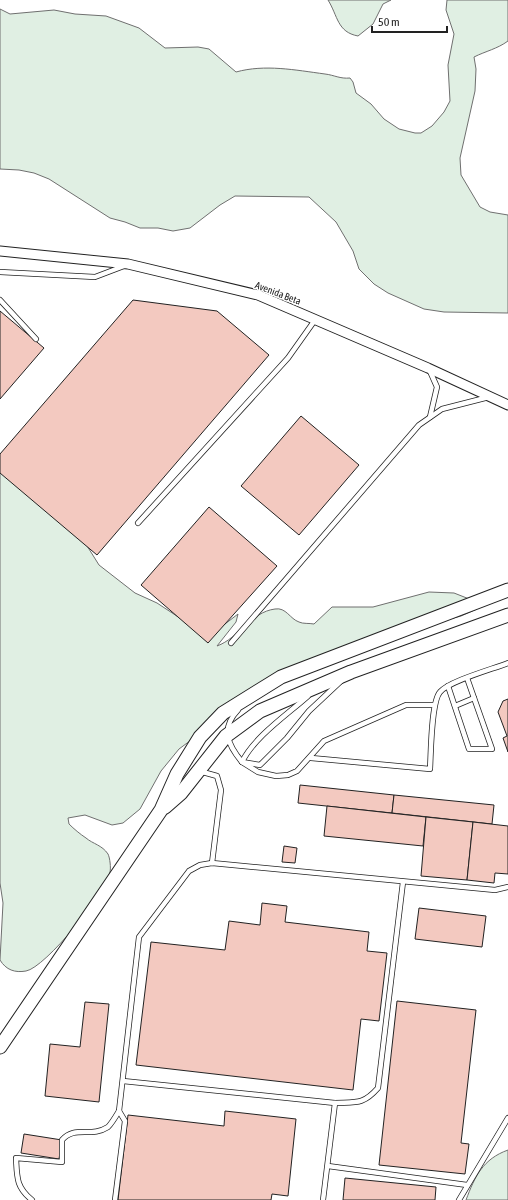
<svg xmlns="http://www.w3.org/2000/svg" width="508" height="1200" viewBox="0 0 508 1200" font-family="'Asap Condensed',sans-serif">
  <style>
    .green { fill: #e0efe3; stroke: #6f6f6f }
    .building { fill: #f3c9c0; stroke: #222 }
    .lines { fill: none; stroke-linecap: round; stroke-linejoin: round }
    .lane-casing { stroke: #222; stroke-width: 6 }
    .street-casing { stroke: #222; stroke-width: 11 }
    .secondary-casing { stroke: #222; stroke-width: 15 }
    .lane { stroke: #fff; stroke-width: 4.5 }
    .street { stroke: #fff; stroke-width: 9 }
    .secondary { stroke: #fff; stroke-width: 13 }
    .labels { text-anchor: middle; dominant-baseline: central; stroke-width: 3; stroke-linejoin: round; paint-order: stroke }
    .street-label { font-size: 10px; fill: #222; stroke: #fff }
  </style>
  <rect width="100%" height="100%" fill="#fff"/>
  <!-- green -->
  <g class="green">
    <path d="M328,0H391L383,4L373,24L358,36C337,32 338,16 328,0Z"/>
    <path d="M447,0H508V41C497,49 486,51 474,57L476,69L475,91L460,158L461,175L480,207L490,212L508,215V313L444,312L424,309L388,293L374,284L359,269L353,251L336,222L309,197L235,196L220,205L190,228L173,231L158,228H140L125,222L110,218L49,179L34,173L19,170L0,169V9L10,14L54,10L75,14L106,16L139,28L165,48L198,47L209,49L236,72C265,64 295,70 325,74C334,75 340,79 350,78L353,82L356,93L371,104L384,119L399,129L415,133H421L432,126L444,112L450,101L448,65L454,34L446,10Z"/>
    <path d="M0,464L79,533L99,565L135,593L157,603L195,628L216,631L238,614L236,622L217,646C239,638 251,612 275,609C286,607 290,619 299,622C303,624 309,623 314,624L332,607H373L429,592L454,593L482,604L477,609L461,616L424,626L271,681L179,749L161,771L140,809L123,823L112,825L85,815L68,818L69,824C74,829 80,834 86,838C93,844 102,845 108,854C110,858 111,868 110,872C108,891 45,968 26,971C15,973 6,970 0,960L3,903L0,883Z"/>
    <path d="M508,1150V1200H466C475,1176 483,1159 508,1150Z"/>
  </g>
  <!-- building -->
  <g class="building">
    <path d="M133,300L217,311L269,355L97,555L0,473V454Z"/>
    <path d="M0,311L44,348L0,399Z"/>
    <path d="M301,416L359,465L299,535L241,486Z"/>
    <path d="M209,507L277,566L208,643L141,585Z"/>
    <path d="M508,699V752L503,738L507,736L498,712L503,701Z"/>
    <path d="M300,785L394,795L392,813L298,803Z"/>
    <path d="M394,795L494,805L492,824L392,813Z"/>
    <path d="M327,806L426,817L423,846L324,836Z"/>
    <path d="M426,817L473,822L467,880L421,876Z"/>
    <path d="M473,822L508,826V874L495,873L494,883L467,880Z"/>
    <path d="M284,846L297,848L295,863L282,862Z"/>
    <path d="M262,903L287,906L285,922L369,932L367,951L387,953L379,1021L361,1019L353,1090L136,1065L151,942L225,950L229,921L260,925Z"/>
    <path d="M419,908L486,916L482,947L415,939Z"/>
    <path d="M397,1001L476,1010L461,1143L469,1144L465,1174L379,1165Z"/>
    <path d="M85,1002L109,1004L99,1102L45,1096L50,1044L80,1047Z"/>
    <path d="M225,1111L296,1119L288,1196L272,1194L271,1200H118L128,1115L224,1126Z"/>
    <path d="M24,1134L62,1140L59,1159L21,1153Z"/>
    <path d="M345,1178L436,1187L435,1200H343Z"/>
  </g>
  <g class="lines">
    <defs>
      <g id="lane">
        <path d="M0,272L95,277L124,266"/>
        <path d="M0,300L36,339"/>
        <path d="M429,369L437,387L430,417"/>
        <path d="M138,523L288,358L315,320"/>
        <path d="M231,643L419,425L442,409L489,397"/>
        <path d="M448,686L469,749H492L467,678"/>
        <path d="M308,696C288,714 254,737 242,762L258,772L276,776L288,775L297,771L324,741L406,705H434"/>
        <path d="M455,706L474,698"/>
        <path d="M238,710C220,729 228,745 242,762L260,765L287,738L309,711L341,681"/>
        <path d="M311,758L430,769C431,753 431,702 440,692C449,681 493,669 508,663"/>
        <path d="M199,771L217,776L221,790L212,863"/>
        <path d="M123,1081L335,1103C356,1102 363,1105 378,1088L403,882"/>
        <path d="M328,1166L467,1185"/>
        <path d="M32,1200C16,1187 17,1177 16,1158L62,1162V1140C75,1125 91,1138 108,1127C112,1123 116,1116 119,1111L139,937L189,871L200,865L212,863L495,890L508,887"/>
        <path d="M115,1200L125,1121L119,1111"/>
        <path d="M323,1200L335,1103"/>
        <path d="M459,1200L508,1118"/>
      </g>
      <path id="street" d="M0,251L128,264L258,295L428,368L508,405"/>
      <g id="secondary">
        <path d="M165,807L181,793L226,736L260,711L351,672L508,615"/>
        <path d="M0,1047L161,810L177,774L200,737L223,713L281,677L508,590"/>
      </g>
    </defs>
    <!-- lane casing -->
    <use href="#lane" class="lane-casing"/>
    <!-- street casing -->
    <use href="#street" class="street-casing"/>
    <!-- secondary casing -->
    <use href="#secondary" class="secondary-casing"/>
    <!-- lane -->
    <use href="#lane" class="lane"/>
    <!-- street -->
    <use href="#street" class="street"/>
    <!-- secondary -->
    <use href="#secondary" class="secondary"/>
  </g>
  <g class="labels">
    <!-- street labels -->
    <g class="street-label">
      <text transform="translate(278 293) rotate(21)">Avenida Beta</text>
    </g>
  </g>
  <!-- scale -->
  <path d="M372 26v6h75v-6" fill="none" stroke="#222222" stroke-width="2"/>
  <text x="378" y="26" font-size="12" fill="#222222" stroke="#ffffff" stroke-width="3" paint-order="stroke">50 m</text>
</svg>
